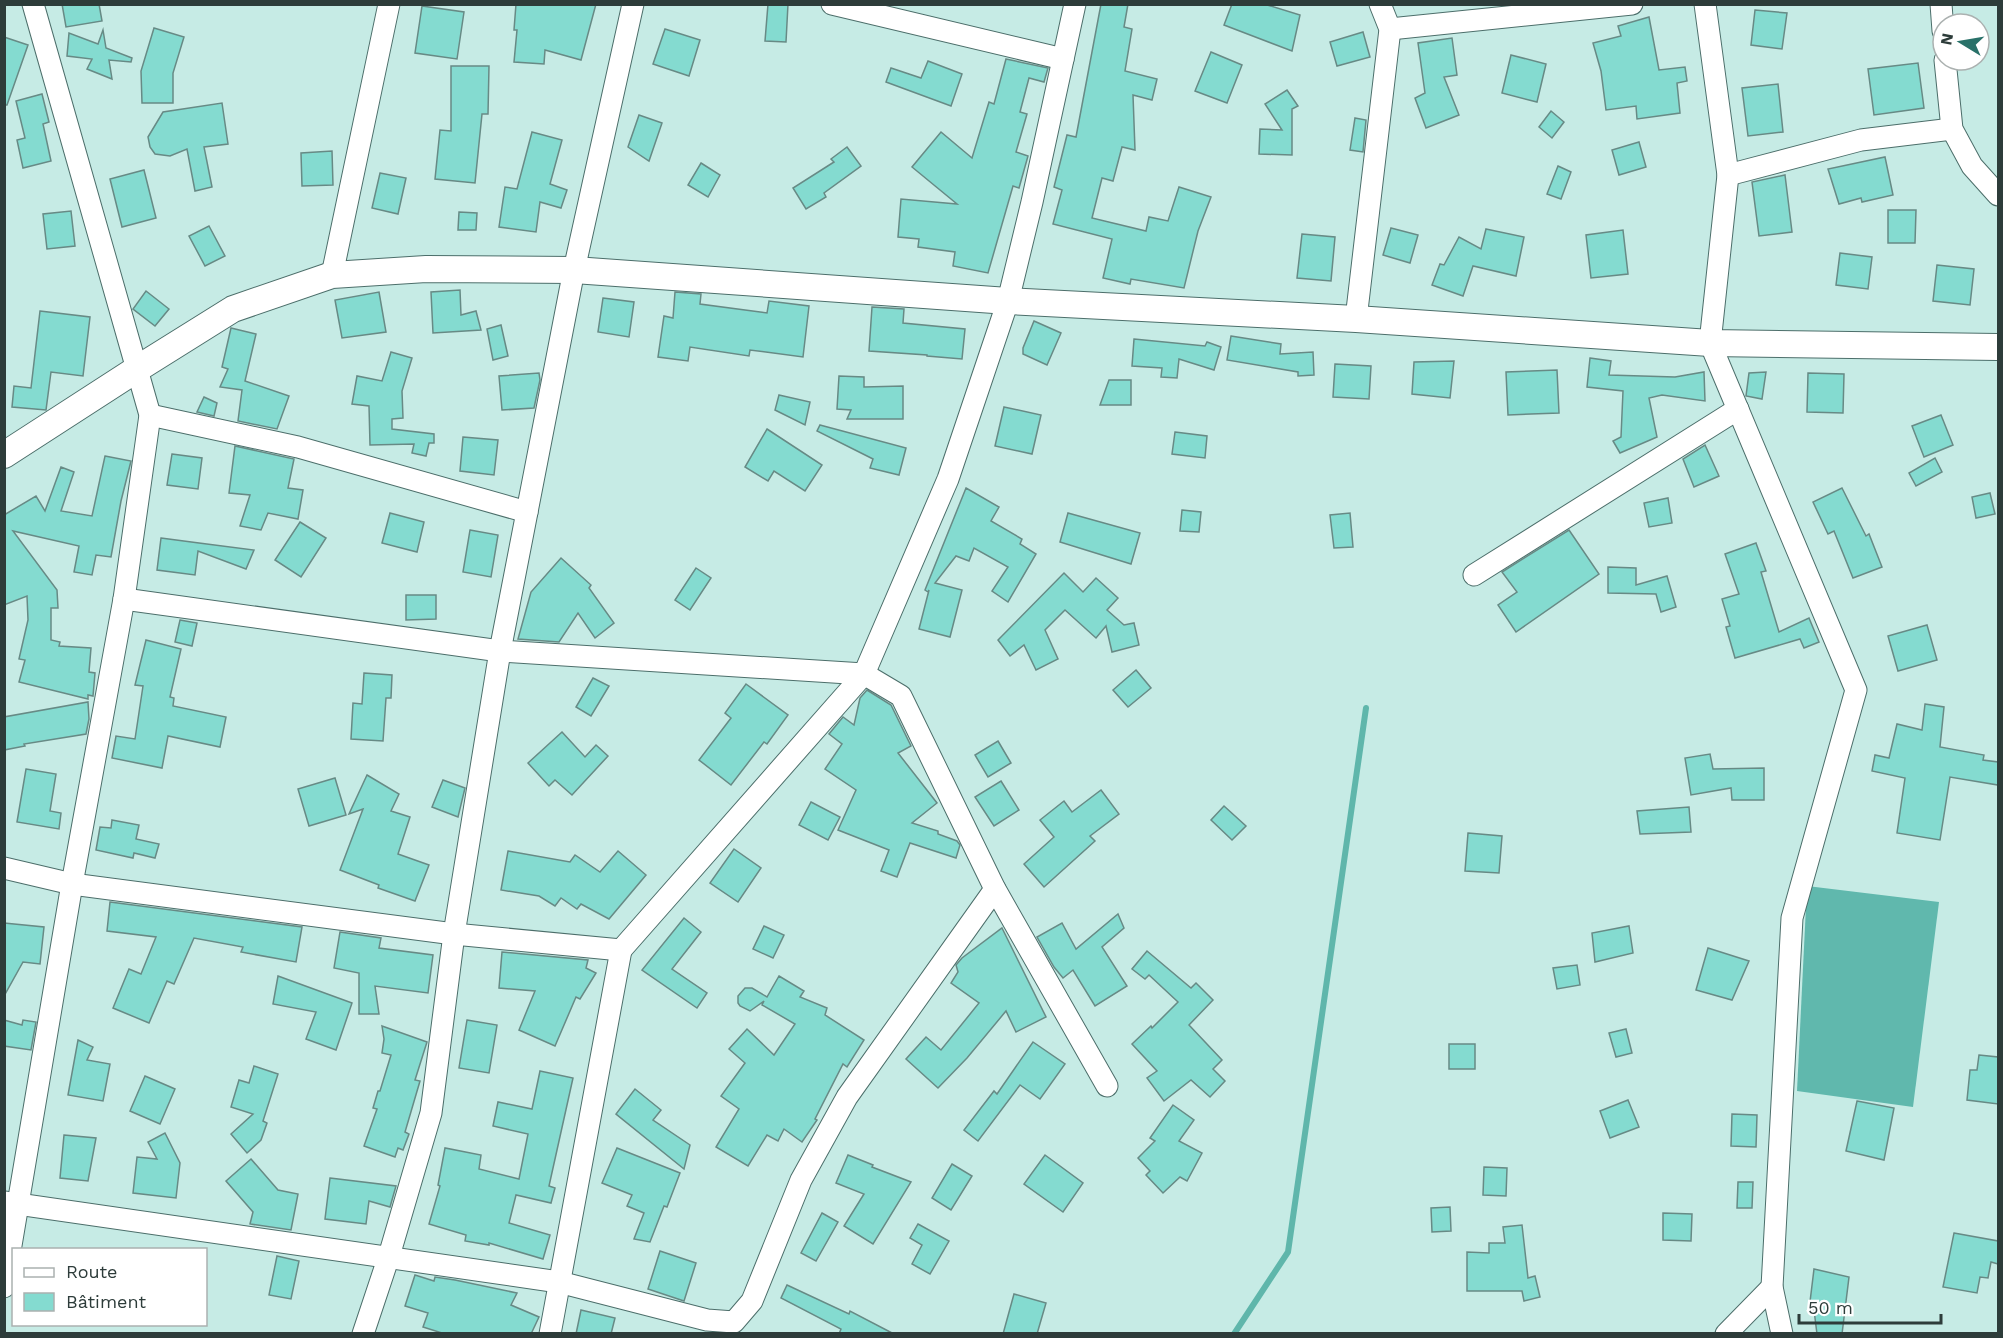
<svg xmlns="http://www.w3.org/2000/svg" width="2003" height="1338" viewBox="0 0 2003 1338" font-family="'Work Sans',sans-serif">
  <style>
    .forest { fill: #60b8ad }
    .lines { fill: none; stroke-linecap: round; stroke-linejoin: round }
    .stream { stroke: #5fb6ab; stroke-width: 6 }
    .building { fill: #84dbd0; stroke: #678a85; stroke-width: 1.5 }
    .minor-casing { stroke: #4c6e6a; stroke-width: 23 }
    .tertiary-casing { stroke: #4c6e6a; stroke-width: 28 }
    .minor { stroke: #fff; stroke-width: 21 }
    .tertiary { stroke: #fff; stroke-width: 26 }
  </style>
  <rect width="100%" height="100%" fill="#c6ebe5"/>
  <!-- forest -->
  <path class="forest" d="M1807,886L1939,902L1913,1107L1797,1091Z"/>
  <g class="lines">
    <!-- stream -->
    <path class="stream" d="M1234,1334L1288,1252L1366,708"/>
  </g>
  <!-- building -->
  <g class="building">
    <path d="M62,4H99L102,21L66,27Z"/>
    <path d="M516,4H596L581,60L545,50L544,64L514,62L517,30H514Z"/>
    <path d="M768,4H788L786,42L765,41Z"/>
    <path d="M1101,4H1128L1124,27L1132,29L1125,71L1157,79L1152,100L1133,95L1135,150L1122,147L1113,181L1102,178L1092,218L1146,231L1149,217L1168,221L1179,187L1211,197L1198,231L1184,288L1131,279L1130,284L1103,278L1112,239L1053,224L1062,190L1054,187L1067,135L1076,137Z"/>
    <path d="M1232,4H1264L1300,15L1292,51L1224,25Z"/>
    <path d="M422,6L464,12L457,59L415,53Z"/>
    <path d="M1755,10L1787,13L1782,49L1751,45Z"/>
    <path d="M1649,17L1659,70L1685,67L1687,81L1677,83L1680,113L1637,119L1636,106L1606,110L1601,71L1593,43L1621,36L1618,26Z"/>
    <path d="M154,28L184,37L173,73V103H142L141,71Z"/>
    <path d="M665,29L700,40L689,76L653,64Z"/>
    <path d="M103,30L106,48L132,58L131,62L109,60L112,79L87,69L92,59L67,56L69,33L98,44Z"/>
    <path d="M1363,32L1370,57L1337,66L1330,42Z"/>
    <path d="M4,37L28,45L7,105H4Z"/>
    <path d="M1452,38L1457,75L1444,77L1459,115L1426,128L1415,98L1425,93L1418,43Z"/>
    <path d="M1211,52L1242,65L1227,103L1195,91Z"/>
    <path d="M1511,55L1546,64L1537,102L1502,93Z"/>
    <path d="M1006,59L1048,68L1044,82L1029,78L1020,112L1027,114L1016,152L1028,156L1019,188L1013,186L988,273L953,266L955,252L918,247L919,239L898,237L901,199L957,204L912,167L941,132L972,158L989,102L994,104Z"/>
    <path d="M928,61L962,74L951,106L886,82L891,68L921,78Z"/>
    <path d="M1918,63L1924,108L1874,115L1868,69Z"/>
    <path d="M451,66H489L488,114H482L475,183L435,179L440,130L451,131Z"/>
    <path d="M1778,84L1783,132L1748,136L1742,88Z"/>
    <path d="M1287,90L1298,106L1292,109V155L1259,154L1260,129L1282,130L1265,104Z"/>
    <path d="M42,94L49,122L43,124L51,161L23,168L17,140L25,138L16,101Z"/>
    <path d="M222,103L228,144L204,147L212,187L195,191L187,149L170,156L155,154L150,147L148,137L163,112Z"/>
    <path d="M1551,111L1564,122L1552,138L1539,127Z"/>
    <path d="M639,115L662,123L649,161L628,147Z"/>
    <path d="M1355,118L1366,120L1363,152L1350,150Z"/>
    <path d="M532,132L562,140L550,184L567,190L561,208L540,202L536,232L499,227L505,187L517,189Z"/>
    <path d="M1639,142L1646,167L1619,175L1612,150Z"/>
    <path d="M847,147L861,166L824,193L826,197L806,209L793,188L834,162L831,159Z"/>
    <path d="M332,151L333,185L302,186L301,153Z"/>
    <path d="M1885,157L1893,195L1862,202L1861,198L1839,204L1828,169Z"/>
    <path d="M701,163L720,175L708,197L688,185Z"/>
    <path d="M1558,166L1571,172L1561,199L1547,194Z"/>
    <path d="M144,170L156,218L122,227L110,179Z"/>
    <path d="M380,173L406,178L398,214L372,208Z"/>
    <path d="M1785,175L1792,232L1759,236L1752,182Z"/>
    <path d="M1888,210H1916L1915,243H1888Z"/>
    <path d="M71,211L75,246L47,249L43,214Z"/>
    <path d="M459,212L477,213L476,230H458Z"/>
    <path d="M209,226L225,256L205,266L189,236Z"/>
    <path d="M1391,228L1418,235L1410,263L1383,255Z"/>
    <path d="M1486,229L1524,237L1516,276L1473,266L1463,296L1432,285L1440,264L1444,265L1459,237L1481,249Z"/>
    <path d="M1623,230L1628,274L1591,278L1586,235Z"/>
    <path d="M1302,234L1335,237L1331,281L1297,278Z"/>
    <path d="M1840,253L1872,257L1868,289L1836,285Z"/>
    <path d="M1937,265L1974,269L1970,305L1933,301Z"/>
    <path d="M460,290L461,315L476,311L481,330L433,333L431,292Z"/>
    <path d="M146,291L169,309L155,326L133,309Z"/>
    <path d="M379,292L386,332L342,338L335,300Z"/>
    <path d="M675,292L701,294L700,304L767,313L769,301L809,306L803,357L750,350L749,356L690,347L688,361L658,357L664,316L673,318Z"/>
    <path d="M603,298L634,302L629,337L598,332Z"/>
    <path d="M872,307L904,309L903,323L965,329L962,359L927,356V355L869,351Z"/>
    <path d="M40,311L90,317L83,376L51,372L46,410L12,407L14,386L31,388Z"/>
    <path d="M1034,321L1061,333L1047,365L1023,354V348Z"/>
    <path d="M501,325L508,356L493,360L487,329Z"/>
    <path d="M231,328L256,334L245,381L289,396L277,429L238,421L242,390L220,387L228,369L222,367Z"/>
    <path d="M1231,336L1281,344L1280,354L1313,352L1314,375L1298,376V372L1227,360Z"/>
    <path d="M1134,339L1205,346L1207,342L1221,347L1214,370L1179,359L1177,378L1161,377L1162,368L1132,366Z"/>
    <path d="M391,352L412,358L402,391L403,418L392,419V429L434,434V443H429L426,456L412,453L414,444L370,445L369,406L352,404L357,376L382,381Z"/>
    <path d="M1590,358L1611,361L1609,375L1675,377L1704,372L1705,401L1662,395L1649,398L1657,437L1620,453L1613,441L1621,437L1623,391L1587,387Z"/>
    <path d="M1454,361L1450,398L1412,394L1414,362Z"/>
    <path d="M1335,364L1371,366L1369,399L1333,397Z"/>
    <path d="M1557,370L1559,413L1508,415L1506,372Z"/>
    <path d="M1766,372L1762,399L1746,396L1749,373Z"/>
    <path d="M539,373L540,380L534,408L502,410L499,376Z"/>
    <path d="M1808,373L1844,374L1843,413L1807,412Z"/>
    <path d="M839,376L864,377V387L903,386V419H847L851,410L837,409Z"/>
    <path d="M1109,380H1131V405H1100Z"/>
    <path d="M779,395L810,402L805,425L775,410Z"/>
    <path d="M204,397L217,403L214,416L197,412Z"/>
    <path d="M1004,407L1041,415L1032,454L995,446Z"/>
    <path d="M1941,415L1953,445L1924,457L1912,426Z"/>
    <path d="M820,425L906,448L899,475L870,468L873,459L817,431Z"/>
    <path d="M767,429L822,465L805,491L774,471L768,481L745,467Z"/>
    <path d="M1175,432L1207,436L1205,458L1172,454Z"/>
    <path d="M463,437L498,440L494,475L460,471Z"/>
    <path d="M1705,445L1719,476L1694,487L1683,459Z"/>
    <path d="M235,446L294,459L288,488L303,490L298,519L268,513L261,530L240,526L250,495L229,493Z"/>
    <path d="M172,454L202,458L198,489L167,485Z"/>
    <path d="M105,456L131,461L121,501L111,557L96,555L92,575L74,572L79,546L13,531L57,590L58,608H51V640L60,642L59,646L91,648L89,672L95,673L93,696L88,695V699L19,682L25,660L19,659L28,620L27,596L4,605V515L36,496L45,511L61,467L74,472L61,511L92,516Z"/>
    <path d="M1935,458L1942,472L1916,486L1909,473Z"/>
    <path d="M966,488L999,507L991,521L1022,539L1020,544L1036,554L1008,602L992,591L1008,567L974,548L969,561L956,556L935,583L962,590L950,637L919,629L929,590L928,592L925,590Z"/>
    <path d="M1842,488L1866,536L1869,534L1882,567L1853,578L1834,531L1828,534L1813,502Z"/>
    <path d="M1990,493L1995,514L1976,518L1972,497Z"/>
    <path d="M1668,498L1672,523L1649,527L1644,503Z"/>
    <path d="M1182,510L1201,512L1199,532L1180,531Z"/>
    <path d="M390,513L424,522L417,552L382,543Z"/>
    <path d="M1068,513L1140,533L1131,564L1060,542Z"/>
    <path d="M1350,513L1353,547L1334,548L1330,515Z"/>
    <path d="M300,522L326,538L301,577L275,560Z"/>
    <path d="M470,530L498,535L491,577L463,572Z"/>
    <path d="M1569,530L1599,574L1516,632L1498,605L1517,592L1502,572Z"/>
    <path d="M161,538L199,543L254,550L246,569L198,551L195,575L157,570Z"/>
    <path d="M1756,543L1766,571L1761,572L1779,632L1809,618L1819,642L1804,648L1800,639L1735,658L1726,627L1730,626L1722,599L1739,594L1725,554Z"/>
    <path d="M561,558L591,585L589,588L614,623L595,638L578,613L559,642L518,639L531,592Z"/>
    <path d="M1608,567L1636,568V585L1667,576L1676,607L1661,612L1656,594L1608,593Z"/>
    <path d="M696,568L711,578L690,610L675,600Z"/>
    <path d="M1064,573L1083,592L1096,578L1118,598L1107,610L1124,625L1134,623L1139,645L1112,652L1106,626L1096,638L1065,610L1045,630L1058,659L1036,670L1024,645L1010,656L998,640Z"/>
    <path d="M406,595H436V619L406,620Z"/>
    <path d="M180,620L197,623L192,646L175,642Z"/>
    <path d="M1927,625L1937,660L1898,671L1888,636Z"/>
    <path d="M146,640L181,649L170,697L174,698L173,706L226,717L220,747L168,736L162,768L112,758L116,736L135,739L143,686L135,685Z"/>
    <path d="M1136,670L1151,688L1128,707L1113,690Z"/>
    <path d="M364,673L392,675L391,698H386L383,741L351,739L353,703L362,704Z"/>
    <path d="M593,678L609,686L591,716L576,707Z"/>
    <path d="M746,684L788,715L767,744L764,742L731,785L699,760L731,718L725,713Z"/>
    <path d="M867,690L891,705L911,746L898,753L937,803L912,823L938,831V834L957,841L960,845L956,858L910,843L897,877L881,871L889,850L838,830L856,790L825,769L842,744L829,734L843,717L854,725L860,698Z"/>
    <path d="M88,702L89,719L86,734L24,744L25,746L4,750V717Z"/>
    <path d="M1925,704L1944,707L1940,747L1984,755L1983,760L1998,762V785L1950,777L1940,840L1897,833L1905,778L1872,771L1875,755L1889,758L1897,724L1922,730Z"/>
    <path d="M562,732L585,757L596,745L608,756L572,795L555,780L549,786L528,763Z"/>
    <path d="M998,741L1011,763L988,777L975,755Z"/>
    <path d="M1710,754L1713,769L1764,768V800H1732L1731,788L1691,795L1685,758Z"/>
    <path d="M26,769L56,774L50,811L61,813L59,829L17,822Z"/>
    <path d="M367,775L399,794L391,811L410,817L398,854L429,865L415,901L378,888L379,885L340,870L363,809L349,814Z"/>
    <path d="M335,778L346,815L309,826L298,789Z"/>
    <path d="M443,780L465,788L458,817L432,807Z"/>
    <path d="M1001,781L1019,810L994,826L975,797Z"/>
    <path d="M1101,790L1119,814L1090,836L1095,841L1044,887L1024,864L1054,837L1040,820L1064,801L1072,812Z"/>
    <path d="M811,802L840,817L828,840L799,825Z"/>
    <path d="M1224,806L1246,826L1232,840L1211,820Z"/>
    <path d="M1689,807L1691,832L1640,834L1637,811Z"/>
    <path d="M112,820L139,825L136,839L159,844L155,858L134,853L133,858L96,850L100,827L111,828Z"/>
    <path d="M1468,833L1502,836L1499,873L1465,871Z"/>
    <path d="M734,849L761,868L738,902L710,883Z"/>
    <path d="M508,851L570,862L575,855L600,872L618,851L646,875L609,919L581,904L577,909L561,898L555,906L539,896L501,890Z"/>
    <path d="M110,902L302,927L296,962L241,952L243,947L194,938L174,984L167,981L149,1023L113,1008L129,969L141,974L156,937L107,931Z"/>
    <path d="M1118,914L1124,928L1102,947L1127,986L1095,1006L1073,970L1063,978L1054,967L1037,937L1062,923L1076,949Z"/>
    <path d="M684,918L701,932L672,969L707,993L697,1008L642,970Z"/>
    <path d="M4,923L44,927L40,964L23,962L4,996Z"/>
    <path d="M764,926L784,935L773,958L753,949Z"/>
    <path d="M1629,926L1633,953L1595,962L1592,933Z"/>
    <path d="M1002,928L1046,1017L1016,1032L1006,1011L967,1058L938,1088L906,1059L926,1037L941,1050L979,1003L951,983L958,972L956,965L962,958Z"/>
    <path d="M340,932L381,938L379,948L433,955L428,993L375,986L379,1014H359V973L334,968Z"/>
    <path d="M1708,948L1749,961L1732,1000L1696,990Z"/>
    <path d="M1147,951L1191,988L1196,983L1213,1000L1189,1025L1222,1060L1213,1069L1225,1081L1210,1097L1191,1080L1164,1101L1147,1078L1157,1071L1132,1044L1151,1026L1152,1028L1178,1002L1149,975L1145,979L1132,969Z"/>
    <path d="M502,952L588,960L586,968L596,973L580,999L576,997L555,1046L519,1030L535,991L499,988Z"/>
    <path d="M1577,965L1580,985L1557,989L1553,968Z"/>
    <path d="M278,976L352,1003L336,1050L306,1039L316,1012L273,1004Z"/>
    <path d="M779,976L804,991L800,997L827,1008L825,1015L864,1040L847,1067L843,1064L815,1119L817,1120L802,1142L784,1129L778,1141L767,1135L748,1166L716,1147L739,1109L721,1096L745,1063L729,1049L747,1029L774,1055L795,1024L762,1005L764,1001L750,1011L740,1006L738,1003V996L745,988H752L767,997Z"/>
    <path d="M4,1020L22,1025L23,1020L36,1022L31,1050L4,1046Z"/>
    <path d="M467,1020L497,1025L489,1073L459,1068Z"/>
    <path d="M382,1026L427,1042L415,1080L420,1081L405,1132L409,1134L403,1150L398,1148L395,1157L364,1146L377,1109L373,1108L378,1091H380L391,1055L382,1053L384,1039Z"/>
    <path d="M1626,1029L1632,1053L1616,1057L1609,1033Z"/>
    <path d="M78,1040L93,1047L87,1060L110,1064L103,1101L68,1095Z"/>
    <path d="M1033,1042L1065,1064L1040,1099L1020,1085L978,1141L964,1130L994,1091L997,1094Z"/>
    <rect x="1449" y="1044" width="26" height="25"/>
    <path d="M1979,1055L1998,1057V1104L1967,1100L1970,1070H1977Z"/>
    <path d="M254,1066L278,1074L263,1121L267,1123L261,1140L247,1153L231,1134L253,1114L231,1107L239,1080L249,1083Z"/>
    <path d="M540,1071L573,1078L549,1186L555,1188L551,1203L516,1195L509,1223L550,1235L543,1259L489,1243V1245L465,1241L466,1235L429,1224L440,1186L438,1185L445,1148L481,1155L479,1169L519,1179L528,1134L493,1126L498,1102L532,1109Z"/>
    <path d="M145,1076L175,1089L160,1124L130,1111Z"/>
    <path d="M635,1089L661,1110L653,1120L690,1145L684,1169L616,1114Z"/>
    <path d="M1628,1100L1639,1127L1610,1138L1600,1111Z"/>
    <path d="M1857,1101L1894,1108L1884,1160L1846,1151Z"/>
    <path d="M1173,1105L1194,1120L1179,1141L1202,1153L1187,1181L1180,1177L1163,1193L1146,1175L1150,1171L1138,1158L1155,1141L1150,1138Z"/>
    <path d="M1732,1114L1757,1115L1756,1147L1731,1146Z"/>
    <path d="M165,1133L180,1163L176,1198L133,1193L137,1157L157,1159L148,1142Z"/>
    <path d="M64,1135L96,1138L88,1181L60,1178Z"/>
    <path d="M617,1148L680,1173L667,1207L664,1206L650,1242L634,1239L644,1213L627,1206L632,1195L602,1183Z"/>
    <path d="M848,1155L873,1165L872,1167L911,1182L873,1244L844,1226L864,1194L836,1183Z"/>
    <path d="M1045,1155L1083,1183L1063,1212L1024,1184Z"/>
    <path d="M251,1159L278,1190L298,1194L291,1230L250,1224L253,1212L226,1181Z"/>
    <path d="M952,1164L972,1176L951,1210L932,1198Z"/>
    <path d="M1484,1167L1507,1168L1506,1196L1483,1195Z"/>
    <path d="M330,1178L396,1186L390,1207L369,1201L366,1224L325,1219Z"/>
    <path d="M1738,1182H1753L1752,1208H1737Z"/>
    <path d="M1450,1207L1451,1231L1432,1232L1431,1208Z"/>
    <path d="M822,1213L838,1222L816,1261L801,1253Z"/>
    <path d="M1663,1213L1692,1214L1691,1241L1663,1240Z"/>
    <path d="M918,1224L949,1241L930,1274L912,1264L922,1245L910,1238Z"/>
    <path d="M1522,1225L1528,1278L1535,1276L1540,1297L1524,1301L1522,1291H1467V1252L1489,1253V1243H1505L1503,1227Z"/>
    <path d="M1954,1233L1998,1241V1264L1991,1262L1988,1278L1980,1277L1977,1293L1943,1287Z"/>
    <path d="M660,1251L696,1263L684,1301L648,1289Z"/>
    <path d="M277,1256L299,1261L291,1299L269,1295Z"/>
    <path d="M1814,1269L1849,1277L1842,1334H1817L1814,1310H1809Z"/>
    <path d="M415,1275L434,1281L435,1277L455,1280L517,1293L511,1305L539,1317L531,1334H445L423,1327L428,1313L405,1306Z"/>
    <path d="M787,1285L849,1314L850,1311L894,1334H839L841,1329L781,1298Z"/>
    <path d="M1014,1294L1046,1303L1037,1334H1003Z"/>
    <path d="M581,1310L615,1318L611,1334H576Z"/>
  </g>
  <g class="lines">
    <defs>
      <g id="minor">
        <path d="M832,4L1063,59"/>
        <path d="M1705,4L1728,175L1710,343L1856,690L1792,918L1772,1287L1782,1334"/>
        <path d="M1941,4L1943,31"/>
        <path d="M1390,29L1632,4"/>
        <path d="M1945,60L1952,129L1972,166L1998,195"/>
        <path d="M1728,175L1861,140L1952,129"/>
        <path d="M332,275L389,4"/>
        <path d="M1356,319L1390,29L1380,4"/>
        <path d="M150,415L298,447L527,512"/>
        <path d="M1474,575L1738,409"/>
        <path d="M124,599L500,651L864,674L901,696L995,889L1107,1086"/>
        <path d="M4,868L72,884L454,934L621,950L864,674L948,479L1008,301L1032,202L1075,4"/>
        <path d="M4,1202L559,1282L707,1320L734,1322L752,1301L801,1180L847,1097L995,889"/>
        <path d="M4,1287L72,884L124,599L150,415L33,4"/>
        <path d="M363,1334L389,1256L431,1113L454,934L500,651L574,270L633,4"/>
        <path d="M550,1334L621,950"/>
        <path d="M1726,1334L1772,1287"/>
      </g>
      <path id="tertiary" d="M4,455L137,369L233,309L332,275L426,269L574,270L1008,301L1356,319L1710,343L1998,347"/>
    </defs>
    <!-- minor casing -->
    <use href="#minor" class="minor-casing"/>
    <!-- tertiary casing -->
    <use href="#tertiary" class="tertiary-casing"/>
    <!-- minor -->
    <use href="#minor" class="minor"/>
    <!-- tertiary -->
    <use href="#tertiary" class="tertiary"/>
  </g>
  <!-- border -->
  <rect width="2003" height="1338" fill="none" stroke="#2d3c3a" stroke-width="12"/>
  <!-- legend -->
  <rect x="12" y="1248" width="195" height="78" fill="#ffffff" stroke="#abb1b0" stroke-width="1.5"/>
  <rect x="24" y="1268" width="30" height="9" fill="#ffffff" stroke="#abb1b0" stroke-width="1.5"/>
  <text x="66" y="1278" font-size="18" fill="#2d3c3a">Route</text>
  <rect x="24" y="1293" width="30" height="18" fill="#84dbd0" stroke="#abb1b0" stroke-width="1.5"/>
  <text x="66" y="1308" font-size="18" fill="#2d3c3a">Bâtiment</text>
  <!-- north arrow -->
  <g transform="translate(1961 42) rotate(281)"><circle r="28" fill="#ffffff" stroke="#abb1b0" stroke-width="1.5"/>
  <path d="M0-4.5L10 22L0 15L-10 22Z" fill="#297169"/>
  <text y="-9" font-size="16" font-weight="bold" text-anchor="middle" fill="#2d3c3a">N</text>
  </g>
  <!-- scale -->
  <path d="M1799 1314v9h142v-9" fill="none" stroke="#2d3c3a" stroke-width="3"/>
  <text x="1808" y="1314" font-size="18" fill="#2d3c3a" stroke="#ffffff" stroke-width="4.5" paint-order="stroke">50 m</text>
</svg>
